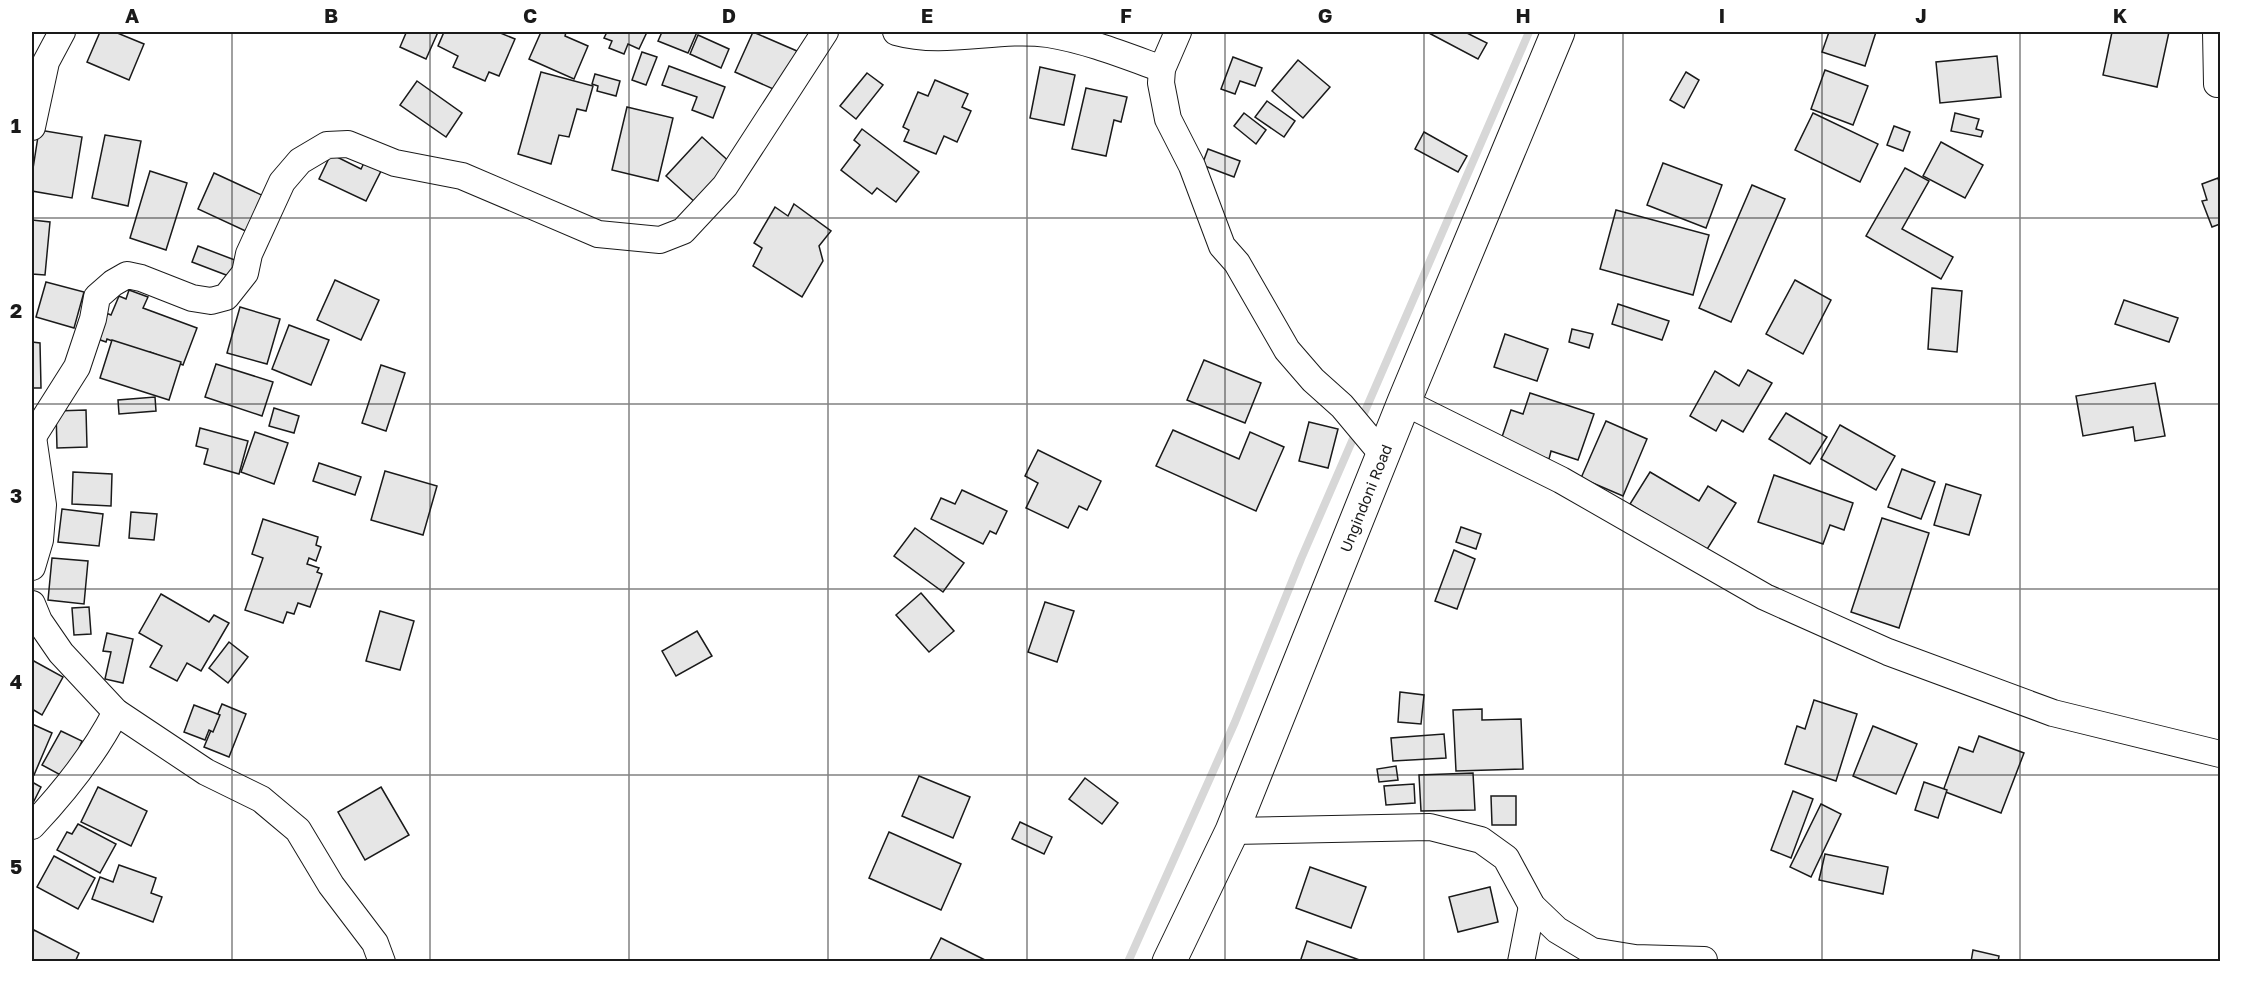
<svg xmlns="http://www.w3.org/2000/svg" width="2252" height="993" viewBox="0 0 2252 993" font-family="'Golos Text',sans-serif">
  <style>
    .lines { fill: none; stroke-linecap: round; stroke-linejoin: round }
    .stream { stroke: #d7d7d7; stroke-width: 8 }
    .building { fill: #e6e6e6; stroke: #1a1a1a; stroke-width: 1.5 }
    .minor-casing { stroke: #1a1a1a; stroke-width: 28 }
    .secondary-casing { stroke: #1a1a1a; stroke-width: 35 }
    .minor { stroke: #fff; stroke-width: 26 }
    .secondary { stroke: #fff; stroke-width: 33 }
    .grid { fill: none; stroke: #1a1a1a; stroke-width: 1.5; stroke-opacity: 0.55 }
    .labels { text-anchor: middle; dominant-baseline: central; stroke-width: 4.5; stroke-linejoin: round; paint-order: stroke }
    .street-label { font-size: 15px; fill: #1a1a1a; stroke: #fff }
    .neatline { fill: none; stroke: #1a1a1a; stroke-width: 2 }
    .grid-label { font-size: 20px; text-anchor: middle; font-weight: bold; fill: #1a1a1a }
  </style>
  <rect width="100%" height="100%" fill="#fff"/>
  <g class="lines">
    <!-- stream -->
    <path class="stream" d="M1128,962L1235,722L1301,559L1529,32"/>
  </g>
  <!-- building -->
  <g class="building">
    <path d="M100,32H115L144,44L129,80L87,62Z"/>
    <path d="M403,32H438L426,59L400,47L406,33Z"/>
    <path d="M444,32H498L515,39L499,76L489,72L485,81L453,67L458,56L438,46Z"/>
    <path d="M541,32H566L565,36L588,46L574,79L529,59Z"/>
    <path d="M607,32H647L639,49L628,44L624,54L609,48L612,41L604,38Z"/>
    <path d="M662,32H697L688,53L658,41Z"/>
    <path d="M753,32L797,51L780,92L735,72Z"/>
    <path d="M1427,32H1465L1487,43L1478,59Z"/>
    <path d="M1829,32H1876L1865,66L1822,52Z"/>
    <path d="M2112,32H2169L2157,87L2103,75Z"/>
    <path d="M698,35L729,49L721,68L690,54Z"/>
    <path d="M642,52L657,57L646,85L632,80Z"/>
    <path d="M1997,56L2001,97L1940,103L1936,62Z"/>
    <path d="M1233,57L1262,68L1255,86L1240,81L1235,94L1221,89Z"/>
    <path d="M1298,60L1330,87L1303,118L1272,91Z"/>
    <path d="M669,66L725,87L713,118L692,110L697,97L662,85Z"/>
    <path d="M1040,67L1075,75L1064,125L1030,118Z"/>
    <path d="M1825,70L1868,86L1853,125L1811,109Z"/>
    <path d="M541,72L593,86L586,111L577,109L569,137L559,135L551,164L518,154Z"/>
    <path d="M1686,72L1699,80L1684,108L1670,100Z"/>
    <path d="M867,73L883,85L856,119L840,106Z"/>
    <path d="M595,74L620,81L616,96L597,91L598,86L592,84Z"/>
    <path d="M935,80L968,94L962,107L971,111L957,142L944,136L936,154L904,141L909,130L903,127L918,92L928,96Z"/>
    <path d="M417,81L462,113L446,137L400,105Z"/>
    <path d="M1086,88L1127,97L1121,122L1114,120L1106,156L1072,149Z"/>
    <path d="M1267,101L1295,121L1284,137L1255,117Z"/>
    <path d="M627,107L673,118L658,181L612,170Z"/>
    <path d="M1244,113L1266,130L1256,144L1234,126Z"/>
    <path d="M1813,113L1878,144L1860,182L1795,150Z"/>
    <path d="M1955,113L1979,119L1976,129L1983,131L1981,137L1951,131Z"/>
    <path d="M1894,126L1910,132L1903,151L1887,145Z"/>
    <path d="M862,129L919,172L896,202L877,188L872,194L841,170L860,145L854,140Z"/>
    <path d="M39,130L82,137L72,198L32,191V175Z"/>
    <path d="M1424,132L1467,156L1458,172L1415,149Z"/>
    <path d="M105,135L141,141L128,206L92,198Z"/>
    <path d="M702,137L733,165L697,204L666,176Z"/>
    <path d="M1941,142L1983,165L1965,198L1923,176Z"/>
    <path d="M1208,149L1240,161L1234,177L1202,165Z"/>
    <path d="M331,154L361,169L364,163L381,171L366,201L319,179Z"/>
    <path d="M1663,163L1722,185L1706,228L1647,205Z"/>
    <path d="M1905,168L1929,181L1902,229L1953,257L1941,279L1866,236Z"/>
    <path d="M150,171L187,183L166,250L130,238Z"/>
    <path d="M214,173L268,198L252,234L198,209Z"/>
    <path d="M2218,178L2220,185V224L2212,227L2202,201L2207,200L2202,184Z"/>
    <path d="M1752,185L1785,199L1731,322L1699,308Z"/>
    <path d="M794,204L831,231L819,246L823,261L802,297L753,266L762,248L754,243L775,207L788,216Z"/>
    <path d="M1616,210L1709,235L1693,295L1600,269Z"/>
    <path d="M32,220L50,222L45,275L32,274Z"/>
    <path d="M198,246L240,262L234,278L192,262Z"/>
    <path d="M335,280L379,300L361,340L317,320Z"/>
    <path d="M1795,280L1831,300L1803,354L1766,334Z"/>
    <path d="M46,282L84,292L74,328L36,317Z"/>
    <path d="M1932,288L1962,291L1957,352L1928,349Z"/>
    <path d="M129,290L148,297L143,308L197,328L183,365L150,352L147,360L132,355L134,349L107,339L106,342L92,337L101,311L111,315L119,296L126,299Z"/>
    <path d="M2124,300L2178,318L2169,342L2115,324Z"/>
    <path d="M1618,304L1669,321L1662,340L1612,324Z"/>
    <path d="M240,307L280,319L267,364L227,353Z"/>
    <path d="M289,325L329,340L311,385L272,369Z"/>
    <path d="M1572,329L1593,334L1589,348L1569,342Z"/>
    <path d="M1505,334L1548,349L1537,381L1494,367Z"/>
    <path d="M112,340L181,362L169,400L100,378Z"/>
    <path d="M32,342L40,343L41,388H32Z"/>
    <path d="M1204,360L1261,383L1245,423L1187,400Z"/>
    <path d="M216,364L273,382L262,416L205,397Z"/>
    <path d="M381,365L405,373L386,431L362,423Z"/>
    <path d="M1748,370L1772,383L1743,432L1722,420L1716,431L1690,416L1715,371L1739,386Z"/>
    <path d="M2155,383L2165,436L2135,441L2133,427L2083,436L2076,396Z"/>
    <path d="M1530,393L1594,414L1578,460L1551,451L1549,459L1500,443L1511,410L1523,414Z"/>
    <path d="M155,397L156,411L119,414L118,400Z"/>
    <path d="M274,408L299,416L294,433L269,426Z"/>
    <path d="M86,410L87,447L57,448L56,411Z"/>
    <path d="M1786,413L1827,437L1810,464L1769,439Z"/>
    <path d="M1606,421L1647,439L1623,496L1581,478Z"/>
    <path d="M1309,422L1338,429L1328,468L1299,461Z"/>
    <path d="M1840,425L1895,456L1876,490L1821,459Z"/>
    <path d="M200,428L248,441L239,474L204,464L208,449L196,446Z"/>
    <path d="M1173,430L1239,459L1250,432L1284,447L1256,511L1156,466Z"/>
    <path d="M255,432L288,443L274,484L241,472Z"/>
    <path d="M1038,450L1101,481L1087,510L1079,506L1068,528L1026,508L1038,483L1025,476Z"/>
    <path d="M319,463L361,477L355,495L313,481Z"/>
    <path d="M1902,469L1935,482L1921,519L1888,507Z"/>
    <path d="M385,471L437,486L423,535L371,520Z"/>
    <path d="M73,472L112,474L111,506L72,504Z"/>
    <path d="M1650,472L1699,501L1708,486L1736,503L1706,551L1630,504Z"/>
    <path d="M1774,475L1853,503L1844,530L1830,525L1823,544L1758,522Z"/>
    <path d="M1946,484L1981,495L1969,535L1934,525Z"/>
    <path d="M962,490L1007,511L996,534L990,531L983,544L931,519L941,498L955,504Z"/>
    <path d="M62,509L103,514L99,546L58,542Z"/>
    <path d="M131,512L157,514L154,540L129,538Z"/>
    <path d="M1882,518L1929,533L1899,628L1851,612Z"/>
    <path d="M263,519L318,537L316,545L321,547L316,561L309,558L307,564L319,568L317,572L322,574L310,607L298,603L294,614L287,612L283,623L245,610L263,558L252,554Z"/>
    <path d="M1461,527L1481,534L1476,549L1456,542Z"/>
    <path d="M915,528L964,563L943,592L894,556Z"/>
    <path d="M1454,550L1475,559L1457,609L1435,601Z"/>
    <path d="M52,558L88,561L84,604L48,600Z"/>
    <path d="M921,593L954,631L929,652L896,615Z"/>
    <path d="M161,594L209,622L214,615L229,623L201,671L187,663L177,681L150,667L162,646L139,633Z"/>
    <path d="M1045,602L1074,611L1057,662L1028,652Z"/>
    <path d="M89,607L91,634L74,635L72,608Z"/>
    <path d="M380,611L414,621L400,670L366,661Z"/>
    <path d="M697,631L712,656L676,676L662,651Z"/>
    <path d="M107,633L133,639L123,683L105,679L111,652L103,651Z"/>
    <path d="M229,642L248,657L228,683L209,668Z"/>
    <path d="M32,660L63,677L42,715L32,709Z"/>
    <path d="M1400,692L1424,695L1421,724L1398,722Z"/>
    <path d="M1814,700L1857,714L1836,781L1785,764L1797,726L1805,729Z"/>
    <path d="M222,704L246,714L229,757L204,747Z"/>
    <path d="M194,705L220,715L213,732L209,730L205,740L184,732Z"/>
    <path d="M1482,709V720L1521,719L1523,769L1456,771L1453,710Z"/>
    <path d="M32,724L52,733L34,775L32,774Z"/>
    <path d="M1873,726L1917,744L1896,794L1853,776Z"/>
    <path d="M61,731L82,741L66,778L42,765Z"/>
    <path d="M1444,734L1446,758L1393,761L1391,738Z"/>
    <path d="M1979,736L2024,753L2001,813L1943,791L1959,747L1973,752Z"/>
    <path d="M1396,766L1398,780L1379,782L1377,769Z"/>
    <path d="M1473,773L1475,810L1421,811L1419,775Z"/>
    <path d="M919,776L970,797L953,838L902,816Z"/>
    <path d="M1085,778L1118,803L1102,824L1069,799Z"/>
    <path d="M32,782L41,787L32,805Z"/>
    <path d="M1924,782L1947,790L1938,818L1915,810Z"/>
    <path d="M1414,784L1415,803L1386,805L1384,786Z"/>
    <path d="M98,787L147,811L131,846L81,822Z"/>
    <path d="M381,787L409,835L365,860L338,812Z"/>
    <path d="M1793,791L1813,799L1791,858L1771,850Z"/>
    <path d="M1491,796H1516V825H1492Z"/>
    <path d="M1821,804L1841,814L1811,877L1790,867Z"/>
    <path d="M1020,822L1052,837L1044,854L1012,839Z"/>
    <path d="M78,824L116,844L100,873L57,850L67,832L72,834Z"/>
    <path d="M889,832L961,864L941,910L869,878Z"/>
    <path d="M1825,854L1888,867L1883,894L1819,880Z"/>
    <path d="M54,856L95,878L78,909L37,887Z"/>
    <path d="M119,865L156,878L151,893L162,897L153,922L92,899L100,877L113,882Z"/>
    <path d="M1310,867L1366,887L1351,928L1296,908Z"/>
    <path d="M1490,887L1498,922L1458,932L1449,897Z"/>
    <path d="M34,930L79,953L75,962H32V935Z"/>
    <path d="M941,938L989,962H929Z"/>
    <path d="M1307,941L1365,962H1300Z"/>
    <path d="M1973,950L1999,956L1998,962H1971Z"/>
  </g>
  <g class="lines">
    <defs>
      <g id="minor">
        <path d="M896,32C946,46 997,27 1048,34C1086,40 1126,56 1162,69"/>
        <path d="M1178,32L1162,69L1161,83L1168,119L1192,166L1222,246L1237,263L1287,350L1313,380L1342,406L1383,455"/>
        <path d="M2216,32L2217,84"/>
        <path d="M32,127L46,62L62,32"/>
        <path d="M1404,402L1561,480L1765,597L1888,652L2053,713L2220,754"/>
        <path d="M32,430L43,505L40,540L32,567"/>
        <path d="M34,435L77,367L93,319L97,297L113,283L127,275L141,278L192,298L211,301L226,297L245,273L249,254L282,182L300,161L327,145L348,144L395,163L462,176L598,234L660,240L683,231L725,186L825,32"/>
        <path d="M32,604L39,621L61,653L116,712L206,772L261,799L298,830L331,885L375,943L382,962"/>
        <path d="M32,826C65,791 94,755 116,712"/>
        <path d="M1232,831L1430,827L1481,840L1506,858L1532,906L1557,930L1592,951L1635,958L1704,960"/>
        <path d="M1521,962L1532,906"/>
      </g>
      <g id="secondary">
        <path id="s1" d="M1169,962L1232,831L1404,402L1558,32"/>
      </g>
    </defs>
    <!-- minor casing -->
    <use href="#minor" class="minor-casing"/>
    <!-- secondary casing -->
    <use href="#secondary" class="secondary-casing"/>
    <!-- minor -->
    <use href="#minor" class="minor"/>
    <!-- secondary -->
    <use href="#secondary" class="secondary"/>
  </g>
  <!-- grid -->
  <path class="grid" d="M232,32V962M430,32V962M629,32V962M828,32V962M1027,32V962M1225,32V962M1424,32V962M1623,32V962M1822,32V962M2020,32V962M32,218H2220M32,404H2220M32,589H2220M32,775H2220"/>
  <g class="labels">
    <!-- street labels -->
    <g class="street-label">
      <text stroke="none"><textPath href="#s1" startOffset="504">Ungindoni Road</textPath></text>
    </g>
  </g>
  <!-- border -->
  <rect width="2252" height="993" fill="none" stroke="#ffffff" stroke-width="66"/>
  <rect x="33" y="33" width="2186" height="927" class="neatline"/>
  <g class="grid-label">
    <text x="132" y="23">A</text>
    <text x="331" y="23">B</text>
    <text x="530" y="23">C</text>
    <text x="729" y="23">D</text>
    <text x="927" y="23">E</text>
    <text x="1126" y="23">F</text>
    <text x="1325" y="23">G</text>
    <text x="1523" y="23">H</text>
    <text x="1722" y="23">I</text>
    <text x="1921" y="23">J</text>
    <text x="2120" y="23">K</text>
    <text x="16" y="133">1</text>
    <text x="16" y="318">2</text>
    <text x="16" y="503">3</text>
    <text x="16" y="689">4</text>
    <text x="16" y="874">5</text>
  </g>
</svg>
